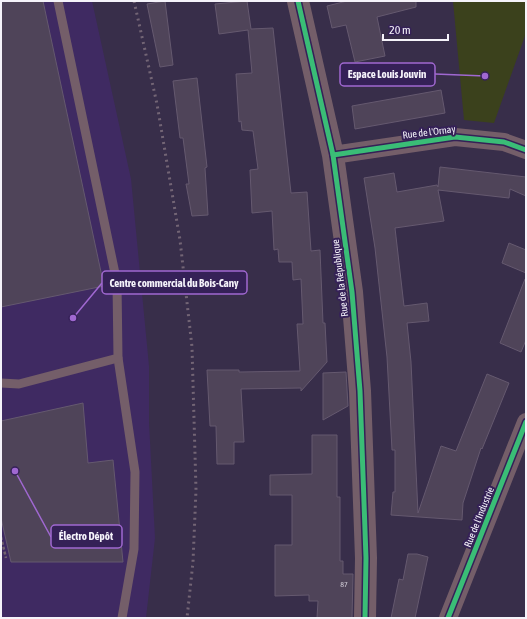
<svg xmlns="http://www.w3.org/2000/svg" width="527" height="619" viewBox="0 0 527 619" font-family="'Asap Condensed',sans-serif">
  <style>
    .built { fill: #3f2a62 }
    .green { fill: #3b411c }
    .building { fill: #4f4459; stroke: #65596f }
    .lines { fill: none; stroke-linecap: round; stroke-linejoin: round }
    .path { stroke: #736470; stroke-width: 2.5; stroke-dasharray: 3 2; stroke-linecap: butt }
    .service { stroke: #745e69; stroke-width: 9 }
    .minor { stroke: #745e69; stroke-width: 18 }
    .tertiary { stroke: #745e69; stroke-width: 22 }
    .rail { stroke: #736575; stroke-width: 3; stroke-dasharray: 2 4; stroke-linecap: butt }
    .cycleway-casing { stroke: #352157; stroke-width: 8 }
    .cycleway { stroke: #3abd76; stroke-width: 5 }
    .labels { text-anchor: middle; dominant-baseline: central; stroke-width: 4; stroke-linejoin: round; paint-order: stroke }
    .number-label { font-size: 8px; fill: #ccc7d2 }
    .street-label { font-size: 10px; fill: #f5f3fa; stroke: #352157 }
    .leader { fill: none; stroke: #a068d1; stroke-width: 1.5 }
    .callout-dot { fill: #a068d1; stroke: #352157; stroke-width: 1.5 }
    .callout { fill: #352157; stroke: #a068d1; stroke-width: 1.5 }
    .callout-label { font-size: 11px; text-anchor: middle; font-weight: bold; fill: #f5f3fa }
  </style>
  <rect width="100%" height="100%" fill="#382e4a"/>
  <!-- built -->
  <path class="built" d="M1,1H92L131,179L149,366V422L155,538L146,618H1Z"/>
  <!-- green -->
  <path class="green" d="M453,1H526V33L494,123L464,120Z"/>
  <!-- building -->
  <g class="building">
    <path d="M1,1H43L104,286L1,307Z"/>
    <path d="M165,1L173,65L160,67L147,4Z"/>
    <path d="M247,1L251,29L273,28L291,193L307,192L311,251L320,250L323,323H325L327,362L301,391V388L241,389L244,442H234V464H217L216,426H210L207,370H239V372L300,371L297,324H303L301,279L293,280L292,262H279L278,249L274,250L272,211L252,213L250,170L258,169L253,131L242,130L241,121L239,122L236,74L252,73L248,30L219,34L215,4Z"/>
    <path d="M347,1H416V7L377,17L385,56L355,62L346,25L332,28L327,6Z"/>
    <path d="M197,78L207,167L205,168L208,215L192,216L186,184H189L183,138H180L173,81Z"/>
    <path d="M441,90L445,113L355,129L352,106Z"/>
    <path d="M440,167L526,177V196L510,189L509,198L438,190L444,221L395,228L404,306L427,303L429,321L407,323L411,362L418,513L441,446L456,451L487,374L509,383L482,449L481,448L463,503L462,520L391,515L393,492H395V450H392L387,357L375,248L364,178L394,173L397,192L437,185L438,187Z"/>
    <path d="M509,243L526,250V273L502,263Z"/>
    <path d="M525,279H526V340L521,352L500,343Z"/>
    <path d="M346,372L348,406L323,420V373Z"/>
    <path d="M83,403L88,463L113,460L123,562H11L1,518V421Z"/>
    <path d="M312,435H337V497H340V561H343V574H353L352,618H317L318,601H309V595L275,596V545H292V495H270V475L312,474Z"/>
    <path d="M408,554H417L428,557L415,618H391L399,579L403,580Z"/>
  </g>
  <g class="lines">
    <!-- path -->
    <path class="path" d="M1,537L6,558"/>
    <!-- service -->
    <g class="service">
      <path d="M118,358L135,472L134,549L122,618"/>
      <path d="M1,383L19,384L118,358L117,283L58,1"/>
    </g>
    <!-- minor -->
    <g class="minor">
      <path d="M333,155L455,137L504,142L526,150"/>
      <path d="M448,618L526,422"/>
    </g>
    <!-- tertiary -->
    <path class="tertiary" d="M298,1L333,155L352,292L360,391L366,558L365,618"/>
    <!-- rail -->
    <path class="rail" d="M134,1L157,104L180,240L192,347L196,490L193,562L187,618"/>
    <defs>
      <g id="cycleway">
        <path d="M298,1L333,155L352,292L360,391L366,558L365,618"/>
        <path d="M333,155L455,137L504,142L526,150"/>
        <path d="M448,618L526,422"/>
      </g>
    </defs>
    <!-- cycleway casing -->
    <use href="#cycleway" class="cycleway-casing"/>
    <!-- cycleway -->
    <use href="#cycleway" class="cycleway"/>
  </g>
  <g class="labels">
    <!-- number labels -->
    <g class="number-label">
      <text x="344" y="584">87</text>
    </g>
    <!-- street labels -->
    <g class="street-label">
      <text transform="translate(429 132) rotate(-7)">Rue de l'Ornay</text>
      <text transform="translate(340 278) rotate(-97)">Rue de la République</text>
      <text transform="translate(479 517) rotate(-68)">Rue de l'Industrie</text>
    </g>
  </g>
  <!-- callouts -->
  <path class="leader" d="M485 76L435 74M73 318L102 283M15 471L51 537"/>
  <g class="callout-dot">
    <circle cx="485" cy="76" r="4"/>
    <circle cx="73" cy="318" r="4"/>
    <circle cx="15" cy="471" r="4"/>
  </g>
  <g class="callout">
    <rect x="340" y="63" width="95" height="23" rx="4"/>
    <rect x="102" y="271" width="145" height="23" rx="4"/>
    <rect x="51" y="525" width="71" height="23" rx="4"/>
  </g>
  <g class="callout-label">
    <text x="387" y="78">Espace Louis Jouvin</text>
    <text x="174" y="287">Centre commercial du Bois-Cany</text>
    <text x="86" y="540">Électro Dépôt</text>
  </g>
  <!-- border -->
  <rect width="527" height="619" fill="none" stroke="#f5f3fa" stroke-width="4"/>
  <!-- scale -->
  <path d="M383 34v6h65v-6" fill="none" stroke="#f5f3fa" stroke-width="2"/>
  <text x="389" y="34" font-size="12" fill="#f5f3fa" stroke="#352157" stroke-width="3" paint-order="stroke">20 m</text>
</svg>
